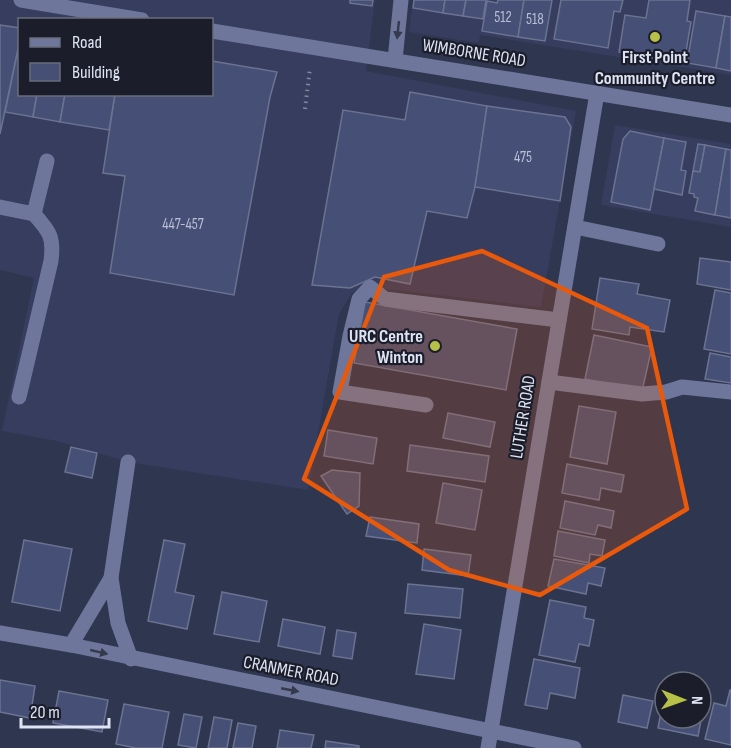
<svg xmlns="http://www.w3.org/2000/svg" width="731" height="748" viewBox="0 0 731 748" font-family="'Sofia Sans Condensed',sans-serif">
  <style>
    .built { fill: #363d5e; fill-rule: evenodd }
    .building { fill: #464f75; stroke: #6b7391; stroke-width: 1.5 }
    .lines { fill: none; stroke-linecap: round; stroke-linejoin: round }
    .path { stroke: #82889e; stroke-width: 4; stroke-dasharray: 1.5 4.5; stroke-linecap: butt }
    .minor { stroke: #6e779b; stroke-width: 15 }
    .oneway { fill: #34394c }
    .marked { fill: #e8590c; fill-opacity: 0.2; stroke: #e8590c; stroke-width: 4.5; stroke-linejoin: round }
    .poi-dot { fill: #b8c147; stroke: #1b1e2a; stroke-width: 2 }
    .labels { text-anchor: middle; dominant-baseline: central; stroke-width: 4.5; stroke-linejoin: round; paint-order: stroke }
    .number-label { font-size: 15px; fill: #b9bfd5 }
    .street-label { font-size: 18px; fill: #dfe4f5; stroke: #1b1e2a }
    .poi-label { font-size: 18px; font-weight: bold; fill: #dfe4f5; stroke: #1b1e2a }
  </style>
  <rect width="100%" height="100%" fill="#2f3650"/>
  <!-- built -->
  <g class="built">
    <path d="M0,0H375L366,71L576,111L541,307L370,287L352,293L339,314L308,490L128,462L57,441L2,431L34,278L0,270ZM20,20H212V94H20Z"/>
    <path d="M413,0H731V75L480,35L479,43L409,32Z"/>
    <path d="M615,125L731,144V227L601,205Z"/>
  </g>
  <!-- building -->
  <g class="building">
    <path d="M350,0H373L372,6L350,3Z"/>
    <path d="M414,0H445L443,13L413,8Z"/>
    <path d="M445,0H466L463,16L443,13Z"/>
    <path d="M466,0H486L483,19L463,16Z"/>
    <path d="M498,0H524L518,37L482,31L487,1L497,3Z"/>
    <path d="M524,0H552L545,41L518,37Z"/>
    <path d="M561,0H623L620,12L614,11L608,48L554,39Z"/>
    <path d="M649,0H690L687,21L691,22L684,63L619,52L625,15L646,18Z"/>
    <path d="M696,11L725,16L716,68L687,63Z"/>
    <path d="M725,16L731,17V71L716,68Z"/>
    <path d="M0,25L20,28V40L0,134Z"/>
    <path d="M20,40V94H37L33,117L5,112Z"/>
    <path d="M212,61L277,72L270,97L234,295L110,273L125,176L103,173L115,94H212Z"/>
    <path d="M410,92L487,106L475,187L467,218L427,211L410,284L375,277L350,288L312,285L343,110L405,120Z"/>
    <path d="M37,94H65L60,122L33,117Z"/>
    <path d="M65,94H115L109,130L60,122Z"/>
    <path d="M487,106L565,117L571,127L560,201L475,187Z"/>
    <path d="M630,131L664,138L650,210L611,202L623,139Z"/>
    <path d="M664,138L686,142L681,170L686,171L682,195L654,189Z"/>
    <path d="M698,144L705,145L700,172L693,171Z"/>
    <path d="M705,145L726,149L715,215L695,211L698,198L694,197V194L689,193L693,171L700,172Z"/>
    <path d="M726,149L731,150V218L715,215Z"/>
    <path d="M700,258L731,262V290L697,284Z"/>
    <path d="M600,278L639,284L637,294L670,300L664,332L630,327L629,335L592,329Z"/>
    <path d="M715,290L731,293V354L704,349Z"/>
    <path d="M365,302L517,329L506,390L354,363Z"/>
    <path d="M594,335L652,347L642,391L585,379Z"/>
    <path d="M710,353L731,357V383L705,379Z"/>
    <path d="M579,406L616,412L607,464L570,457Z"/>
    <path d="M448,413L495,422L490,447L443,438Z"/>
    <path d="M328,430L377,438L373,464L324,456Z"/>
    <path d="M410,445L489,456L485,482L407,471Z"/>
    <path d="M71,447L97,453L92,478L65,472Z"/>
    <path d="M567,464L624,475L621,492L601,488L599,500L562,493Z"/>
    <path d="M332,470L360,473L359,506L347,514L321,476Z"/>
    <path d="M443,483L482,490L475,530L436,523Z"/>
    <path d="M565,501L614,511L611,528L598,525L595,535L560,528Z"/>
    <path d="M370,517L419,524L417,543L366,536Z"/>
    <path d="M558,531L605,540L602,556L590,554L589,563L554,556Z"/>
    <path d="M24,540L72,549L60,611L12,602Z"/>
    <path d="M164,540L185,544L175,592L194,596L187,629L148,621Z"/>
    <path d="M424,549L471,555L468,576L422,570Z"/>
    <path d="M554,559L605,568L601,586L588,583L586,594L548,586Z"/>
    <path d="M408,584L463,589L460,618L405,613Z"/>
    <path d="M222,592L267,601L259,642L214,634Z"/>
    <path d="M550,600L586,607L584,618L594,620L589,646L579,644L575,662L539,655Z"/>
    <path d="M283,619L325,627L320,654L278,646Z"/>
    <path d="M424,624L461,630L454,679L416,674Z"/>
    <path d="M337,630L356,633L352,659L333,656Z"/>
    <path d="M534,659L580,668L575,698L550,693L547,709L525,705Z"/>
    <path d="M0,680L35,686L30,718L0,712Z"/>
    <path d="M730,690H731V745L705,739L714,703L726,706Z"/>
    <path d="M59,691L108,700L102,732L53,723Z"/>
    <path d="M623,695L653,701L647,728L618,722Z"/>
    <path d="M124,704L169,712L162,748H136L116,744Z"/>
    <path d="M662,707L665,708V718H701L702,715L698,736L658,728Z"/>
    <path d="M184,714L202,717L196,748L178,745Z"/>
    <path d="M214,717L232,720L227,748H208Z"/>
    <path d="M238,723L256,726L252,748H233Z"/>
    <path d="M280,730L314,735L311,748H277Z"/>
    <path d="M326,741L359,746V748H325Z"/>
  </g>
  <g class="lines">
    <!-- path -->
    <path class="path" d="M305,109L310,68"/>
    <!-- minor -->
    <g class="minor">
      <path d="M21,0L142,20"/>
      <path d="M212,31L731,115"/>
      <path d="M395,60L401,0"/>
      <path d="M0,207L34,214L47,161"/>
      <path d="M575,227L658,244"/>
      <path d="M549,382L642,394L666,392L682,387L731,392"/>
      <path d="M19,397L51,261C54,237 50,232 34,214"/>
      <path d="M426,405L340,392L350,336L359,299L370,287L385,299L559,320"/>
      <path d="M128,462L111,578L118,623L131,659"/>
      <path d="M0,633L71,645L574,748"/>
      <path d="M71,645L111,578"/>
      <path d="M488,748L597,93"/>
    </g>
  </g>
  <!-- one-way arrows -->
  <defs><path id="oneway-solid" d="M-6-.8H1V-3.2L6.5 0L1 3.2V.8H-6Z" transform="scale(1.5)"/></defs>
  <g class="oneway">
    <use href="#oneway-solid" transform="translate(398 30) rotate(96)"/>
    <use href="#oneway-solid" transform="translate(99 652) rotate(13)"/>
    <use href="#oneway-solid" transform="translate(290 690) rotate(11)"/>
  </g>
  <!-- marked area -->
  <path class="marked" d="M482,251L647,328L687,509L540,595L449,570L304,479L384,277Z"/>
  <!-- markers -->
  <g class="poi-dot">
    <circle cx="655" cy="37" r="6"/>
    <circle cx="435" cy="346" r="6"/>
  </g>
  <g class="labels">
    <!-- number labels -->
    <g class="number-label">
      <text x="503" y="17">512</text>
      <text x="535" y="19">518</text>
      <text x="523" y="157">475</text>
      <text x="183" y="224">447-457</text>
    </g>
    <!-- street labels -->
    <g class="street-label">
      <text transform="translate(474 53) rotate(9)">WIMBORNE ROAD</text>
      <text transform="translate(523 417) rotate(-81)">LUTHER ROAD</text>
      <text transform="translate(291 671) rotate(11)">CRANMER ROAD</text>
    </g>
    <!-- poi labels -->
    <g class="poi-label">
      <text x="655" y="57">First Point<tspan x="655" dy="21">Community Centre</tspan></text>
      <text x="423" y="336" text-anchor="end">URC Centre<tspan x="423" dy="21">Winton</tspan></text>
    </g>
  </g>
  <!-- legend -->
  <rect x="18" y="18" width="195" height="78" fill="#1b1e2a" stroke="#696d7b" stroke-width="1.5"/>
  <rect x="30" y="38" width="30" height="9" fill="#6e779b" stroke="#696d7b" stroke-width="1.5"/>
  <text x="72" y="48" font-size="18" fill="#dfe4f5">Road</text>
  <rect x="30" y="63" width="30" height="18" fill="#464f75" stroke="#696d7b" stroke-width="1.5"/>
  <text x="72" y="78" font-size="18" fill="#dfe4f5">Building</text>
  <!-- north arrow -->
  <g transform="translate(683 700) rotate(91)"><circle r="28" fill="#1b1e2a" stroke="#696d7b" stroke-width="1.5"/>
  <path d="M0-4.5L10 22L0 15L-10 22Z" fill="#b8c147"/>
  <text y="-9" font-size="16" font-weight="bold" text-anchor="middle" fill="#dfe4f5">N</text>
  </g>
  <!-- scale -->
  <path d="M21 718v9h88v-9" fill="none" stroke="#dfe4f5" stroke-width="3"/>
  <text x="30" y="718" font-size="18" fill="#dfe4f5" stroke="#1b1e2a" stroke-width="4.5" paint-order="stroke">20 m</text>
</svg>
